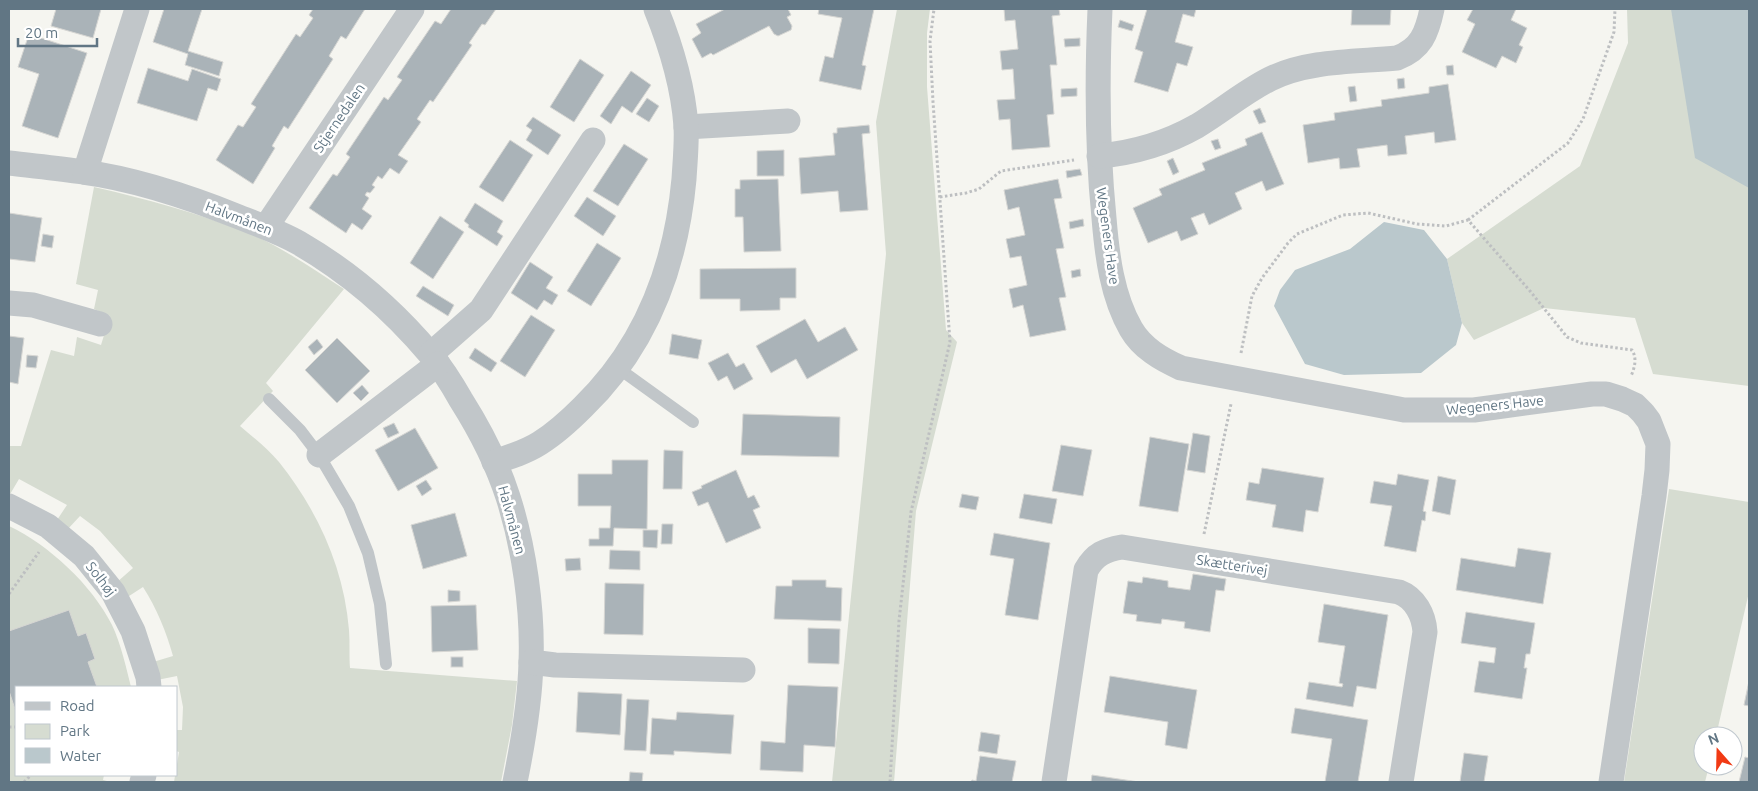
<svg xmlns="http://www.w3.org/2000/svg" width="1758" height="791" viewBox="0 0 1758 791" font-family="Ubuntu,sans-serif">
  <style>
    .green { fill: #d6dcd1 }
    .water { fill: #bac8cc }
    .building { fill: #aab3b8; stroke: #d6d6d3 }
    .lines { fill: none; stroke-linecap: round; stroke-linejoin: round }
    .path { stroke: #bdbfc1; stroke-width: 3; stroke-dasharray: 2.5 2.5; stroke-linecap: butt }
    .lane { stroke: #c1c6c9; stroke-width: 12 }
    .street { stroke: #c1c6c9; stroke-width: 25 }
    .labels { text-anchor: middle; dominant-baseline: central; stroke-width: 5; stroke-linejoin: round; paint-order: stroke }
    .street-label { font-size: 14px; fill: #617684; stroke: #fff }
  </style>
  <rect width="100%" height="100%" fill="#f5f5f0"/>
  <!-- green -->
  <g class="green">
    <path d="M897,9H930L927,33V87L946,330L957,342L916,511L894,782H832L886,254L876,122Z"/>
    <path d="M1627,9H1749V386L1653,374L1635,318L1544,308L1474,340L1462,323L1447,259L1580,166L1628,43Z"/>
    <path d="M94,187C146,199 198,213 248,233C282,247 313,269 344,289L266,383L273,391L240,426C253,437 268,449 279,462C318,511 344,568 349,630C350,643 349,656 350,668L517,681L512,725L501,782H174L179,752L176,751V730H182L183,707L177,676L157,680L153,662L173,656C166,631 157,609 143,587L126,598L116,583L133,568L100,531L80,516L67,530L55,523L67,505L19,479L9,496V446H21L51,350L74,356L77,337L101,345L110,316L94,309L98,290L76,284Z"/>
    <path d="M1669,489L1749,502V592L1716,736H1703V766H1709L1705,782H1624Z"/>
    <path d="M9,526C49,545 92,585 112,625C121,644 126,667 131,687H16V775H104L103,780L111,782H9Z"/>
  </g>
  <!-- water -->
  <g class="water">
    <path d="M1671,9H1749V188L1695,158Z"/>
    <path d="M1384,222L1424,230L1447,259L1462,323L1456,345L1421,373L1344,375L1305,364L1274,306L1280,290L1295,270L1350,249Z"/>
  </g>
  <!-- building -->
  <g class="building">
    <path d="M56,9H101L93,38L51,26Z"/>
    <path d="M164,9H202L188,51L223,62L219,76L185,65L188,54L153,42Z"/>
    <path d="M313,9H365L346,39L341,36L329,56L333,59L288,129L284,126L272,146L275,148L253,184L216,160L238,125L243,127L256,107L251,104L296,34L300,37L313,18L309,15Z"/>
    <path d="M451,9H496L485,25L482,24L469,43L472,45L433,102L430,100L417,119L421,122L398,155L408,161L399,174L390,168L382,179L378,176L372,185L375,187L370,193L367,192L365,195L369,198L362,209L372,216L362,230L352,223L346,233L309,208L333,174L337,176L350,157L346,154L384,97L388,100L402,80L397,77L435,21L441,24Z"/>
    <path d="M725,9H788L791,15L787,17L792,26L791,30L778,36L774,34L769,26L713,55L711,53L702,58L692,39L701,33L696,24Z"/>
    <path d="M819,9H874L862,65L866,66L861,90L819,81L825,56L833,58L842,18L818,14Z"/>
    <path d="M1004,9H1059L1060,15L1052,16L1057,65H1050L1054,114L1047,115L1050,147L1012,150L1010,119L999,120L997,100L1015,99L1013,69L1002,70L1000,51L1018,49L1015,20L1005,21Z"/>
    <path d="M1147,9H1196L1194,17L1183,14L1175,42L1193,47L1187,66L1177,63L1168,92L1134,82L1143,52L1135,49Z"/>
    <path d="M1352,9H1391L1390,25H1351Z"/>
    <path d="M1473,9H1516L1511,20L1527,28L1519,45L1523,47L1516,63L1502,56L1496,68L1462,52L1475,24L1467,20Z"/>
    <path d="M1120,20L1134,25L1132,31L1118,27Z"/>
    <path d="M29,34L87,53L58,138L22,126L39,74L18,67Z"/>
    <path d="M1080,38V46L1065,47L1064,39Z"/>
    <path d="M580,59L604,75L574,122L550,107Z"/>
    <path d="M1453,65L1454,75H1447L1446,66Z"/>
    <path d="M148,68L188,81L192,69L221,79L217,91L208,88L197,121L137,103Z"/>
    <path d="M631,71L651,85L632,113L622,106L611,124L600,116Z"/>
    <path d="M1404,78L1405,88L1398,89L1397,79Z"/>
    <path d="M1448,84L1456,140L1435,143L1434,132L1405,136L1407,154L1388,156L1387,145L1357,149L1360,167L1340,169L1339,158L1308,163L1303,125L1335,120L1334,113L1382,106L1381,100L1429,93V87Z"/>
    <path d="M1355,86L1357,101L1350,102L1348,87Z"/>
    <path d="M1077,88V96L1061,97V89Z"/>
    <path d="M647,98L659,106L649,122L636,114Z"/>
    <path d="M1260,108L1266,122L1259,124L1253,111Z"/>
    <path d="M533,117L561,135L548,155L526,140L532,130L526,126Z"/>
    <path d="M869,125L870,133L862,134L868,210L840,212L838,191L801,194L799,158L835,155L833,133H837V128Z"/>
    <path d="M1262,132L1284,184L1266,191L1262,181L1235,193L1242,209L1209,225L1204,213L1191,218L1198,234L1181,241L1177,231L1148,243L1133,208L1162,195L1159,189L1205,170L1202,163L1247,145L1245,139Z"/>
    <path d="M1218,139L1221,148L1215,150L1211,141Z"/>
    <path d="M510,140L533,155L503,202L479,187Z"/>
    <path d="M624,144L648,159L618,206L593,191Z"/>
    <path d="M784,150V176H757V151Z"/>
    <path d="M1173,158L1179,172L1173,175L1167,161Z"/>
    <path d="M1080,169L1082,175L1067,178L1066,171Z"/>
    <path d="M778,179L781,251L744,252L743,217H735V189H740V180Z"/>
    <path d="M1058,179L1062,198L1054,199L1064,248L1056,249L1066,297L1059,298L1066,330L1030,337L1023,305L1013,308L1009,289L1027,285L1021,256L1010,258L1006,239L1025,235L1019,207L1008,210L1004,190Z"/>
    <path d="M587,197L616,216L603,236L574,216Z"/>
    <path d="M475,203L503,221L497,232L503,236L497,246L468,227L469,225L464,221Z"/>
    <path d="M9,213L42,218L35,262L9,259Z"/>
    <path d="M440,216L464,232L433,279L410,263Z"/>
    <path d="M1083,219L1084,226L1070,229L1069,222Z"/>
    <path d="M43,234L54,236L52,248L41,246Z"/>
    <path d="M597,243L621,258L591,306L567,291Z"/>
    <path d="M530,262L553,277L546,288L558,295L552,305L544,300L537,310L511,293Z"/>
    <path d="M796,268V298H780V310L740,311V299H700V269Z"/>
    <path d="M1080,269L1081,276L1072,278L1071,271Z"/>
    <path d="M423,286L454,305L448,316L416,296Z"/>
    <path d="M531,315L555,330L525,377L500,361Z"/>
    <path d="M805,319L818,342L845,327L858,350L807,379L796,359L771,373L756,346Z"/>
    <path d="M672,334L702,340L698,359L669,354Z"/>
    <path d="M9,336L24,338L18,384L9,382Z"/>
    <path d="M337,338L370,371L337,403L305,370Z"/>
    <path d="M317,339L323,347L314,355L308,347Z"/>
    <path d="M475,348L497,363L491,372L469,358Z"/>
    <path d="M728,353L736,367L744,363L753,379L734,390L727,376L718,381L708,363Z"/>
    <path d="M27,355L38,356L36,368L26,367Z"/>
    <path d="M362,385L369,393L361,401L353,393Z"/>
    <path d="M743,414L840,417L839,457L741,455Z"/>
    <path d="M394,423L399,433L388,438L383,428Z"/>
    <path d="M415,428L438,468L398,491L375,450Z"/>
    <path d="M1193,433L1210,436L1205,473L1187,470Z"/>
    <path d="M1150,437L1189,444L1178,512L1139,506Z"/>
    <path d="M1061,445L1092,450L1083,496L1052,491Z"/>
    <path d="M664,450L683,451L682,489H663Z"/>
    <path d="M612,460H648L647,529L614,528L613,546H589V539H599V528H610L611,506H578V474H612Z"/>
    <path d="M1262,468L1324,478L1318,512L1306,510L1303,532L1272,527L1276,505L1246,500L1249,482L1259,484Z"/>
    <path d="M736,470L748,498L754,495L760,507L753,510L761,528L726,543L708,502L698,506L692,492L702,488L701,486Z"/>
    <path d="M1398,474L1429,480L1423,511L1426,512L1425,521L1422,520L1416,552L1384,546L1392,506L1370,503L1374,481L1396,485Z"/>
    <path d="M1438,476L1456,480L1450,515L1432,511Z"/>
    <path d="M426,480L432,489L422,496L416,486Z"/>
    <path d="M962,494L979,497L976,510L959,507Z"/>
    <path d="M1024,494L1057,499L1052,524L1019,518Z"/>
    <path d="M455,513L467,556L423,569L411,525Z"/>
    <path d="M662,524H673L672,544H661Z"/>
    <path d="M643,530H658L657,548L643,547Z"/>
    <path d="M994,533L1050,543L1038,620L1005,615L1014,559L990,555Z"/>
    <path d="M1518,548L1551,553L1543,604L1456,590L1461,558L1515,567Z"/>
    <path d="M610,550L640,551V570L609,569Z"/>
    <path d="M580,558L581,570L566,571L565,559Z"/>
    <path d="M1193,574L1226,579L1224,591L1216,590L1210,632L1184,628L1185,622L1162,619L1161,624L1136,621L1137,615L1123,613L1128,581L1142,583L1143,577L1168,581V587L1190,590Z"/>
    <path d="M792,580H826V587L842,588L841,621L774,619L776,586H792Z"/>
    <path d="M605,583L644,584L643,635L604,634Z"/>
    <path d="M448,590L460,591V601L448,602Z"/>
    <path d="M1324,604L1388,615L1376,689L1357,686L1353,707L1306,699L1309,682L1342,687L1343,684L1339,683L1345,646L1318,642Z"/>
    <path d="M476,605L478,650L432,652L431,606Z"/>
    <path d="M69,610L78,636L86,633L95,659L88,662L97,687H16V712L9,691V631Z"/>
    <path d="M1466,612L1535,623L1530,654H1526L1524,668H1527L1522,699L1474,692L1479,661L1494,663L1496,648L1461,643Z"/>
    <path d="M808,628L840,629L839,664L808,663Z"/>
    <rect x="451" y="657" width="12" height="10"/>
    <path d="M1110,676L1197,690L1187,749L1165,745L1168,722L1104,712Z"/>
    <path d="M1749,681V706L1744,705Z"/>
    <path d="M788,685L838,687L835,747L804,745L803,772L760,770L761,741L785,743Z"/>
    <path d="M578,692L622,694L620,735L576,732Z"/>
    <path d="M627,699L649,700L646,751L624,750Z"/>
    <path d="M1295,708L1368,720L1358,782H1325L1332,739L1291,733Z"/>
    <path d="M677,712L734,715L731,754L674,751V755L650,754L652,718L676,720Z"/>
    <path d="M981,732L1000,735L997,754L978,751Z"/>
    <path d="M1464,753L1488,756L1484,782H1460Z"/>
    <path d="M980,756L1016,761L1012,782H971L972,780L976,781Z"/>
    <path d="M1745,757L1749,758V782H1739Z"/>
    <path d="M630,772L643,773L642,782H629Z"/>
    <path d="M1092,775L1139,782H1091Z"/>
  </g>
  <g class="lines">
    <!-- path -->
    <g class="path">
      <path d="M940,197L966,193L979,189L1001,171L1074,160"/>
      <path d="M1468,220L1568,143L1583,119L1614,32L1615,9"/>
      <path d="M1241,353L1252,296L1262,278L1288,243L1297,234L1343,215L1368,213L1417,224L1446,226L1468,220L1530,291L1567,337L1581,343L1632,350C1637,358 1635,367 1631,376"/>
      <path d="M1204,534L1231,404"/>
      <path d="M9,594L39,552"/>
      <path d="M9,727H16"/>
      <path d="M24,782L31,775"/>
      <path d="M890,782L899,621L911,512L950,342L933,102L930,41L934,9"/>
    </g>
    <!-- lane -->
    <g class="lane">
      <path d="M618,368L693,422"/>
      <path d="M269,399L300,430L319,455L349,506L368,553L380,604L386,664"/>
    </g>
    <!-- street -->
    <g class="street">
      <path d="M1100,9C1097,78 1097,149 1104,218C1107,255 1112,296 1131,329C1142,348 1161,359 1181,368L1404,410H1474L1592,394H1606L1622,399L1635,405L1643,413L1649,421L1658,444L1657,470L1654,496L1611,782"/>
      <path d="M686,127L788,121"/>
      <path d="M1099,156C1133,153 1167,143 1197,126C1222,111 1244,92 1270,79C1308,60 1356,62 1397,58C1421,49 1427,33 1432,9"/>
      <path d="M9,163C33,166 58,168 83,172C136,179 189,197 239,217C259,225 280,232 299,243C349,272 393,310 430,354C442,368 452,384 461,400C480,430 497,463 508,497C524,547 533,609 531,662C530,702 523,743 515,782"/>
      <path d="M85,172L137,9"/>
      <path d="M266,227L412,9"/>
      <path d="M9,303L33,305L100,324"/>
      <path d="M431,354L481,310L593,140"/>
      <path d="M319,455L438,364"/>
      <path d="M494,462C510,457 526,452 540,443C556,433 570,420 583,407C647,345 676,266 684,179C685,162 687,143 686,126C683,85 671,46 656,9"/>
      <path d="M9,506L48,526L84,556L113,592L133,631L148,677L149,687"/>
      <path d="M531,662L555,665L743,670"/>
      <path d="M142,782L144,775"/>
      <path d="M1054,782L1086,570C1095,554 1105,550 1122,547L1399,592C1415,598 1424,615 1425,632L1401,782"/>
    </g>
  </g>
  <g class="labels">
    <!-- street labels -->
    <g class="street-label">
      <text transform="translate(339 118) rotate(-56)">Stjernedalen</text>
      <text transform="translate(239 218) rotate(21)">Halvmånen</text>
      <text transform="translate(1108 236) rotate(82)">Wegeners Have</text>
      <text transform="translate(1495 405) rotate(-6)">Wegeners Have</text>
      <text transform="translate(512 520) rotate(75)">Halvmånen</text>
      <text transform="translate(1232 565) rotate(9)">Skætterivej</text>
      <text transform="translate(101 579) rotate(53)">Solhøj</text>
    </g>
  </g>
  <!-- border -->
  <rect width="1758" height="791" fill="none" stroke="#617684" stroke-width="20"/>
  <!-- legend -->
  <rect x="15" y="686" width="162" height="90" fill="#ffffff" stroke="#c0c8ce"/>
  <rect x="25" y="702" width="25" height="8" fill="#c1c6c9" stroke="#c0c8ce"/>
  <text x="60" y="711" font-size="15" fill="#617684">Road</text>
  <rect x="25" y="724" width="25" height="15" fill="#d6dcd1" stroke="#c0c8ce"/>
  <text x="60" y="736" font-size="15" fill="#617684">Park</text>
  <rect x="25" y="748" width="25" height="15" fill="#bac8cc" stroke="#c0c8ce"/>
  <text x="60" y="761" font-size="15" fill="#617684">Water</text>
  <!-- north arrow -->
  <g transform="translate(1718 751) rotate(340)"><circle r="24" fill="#ffffff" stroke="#c0c8ce"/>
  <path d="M0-4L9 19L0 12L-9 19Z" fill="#f13a14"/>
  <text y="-8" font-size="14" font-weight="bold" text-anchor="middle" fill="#617684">N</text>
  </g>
  <!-- scale -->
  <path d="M18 38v8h79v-8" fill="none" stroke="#617684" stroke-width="2.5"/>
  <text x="25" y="38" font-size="15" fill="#617684" stroke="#ffffff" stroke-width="4" paint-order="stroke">20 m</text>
</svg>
